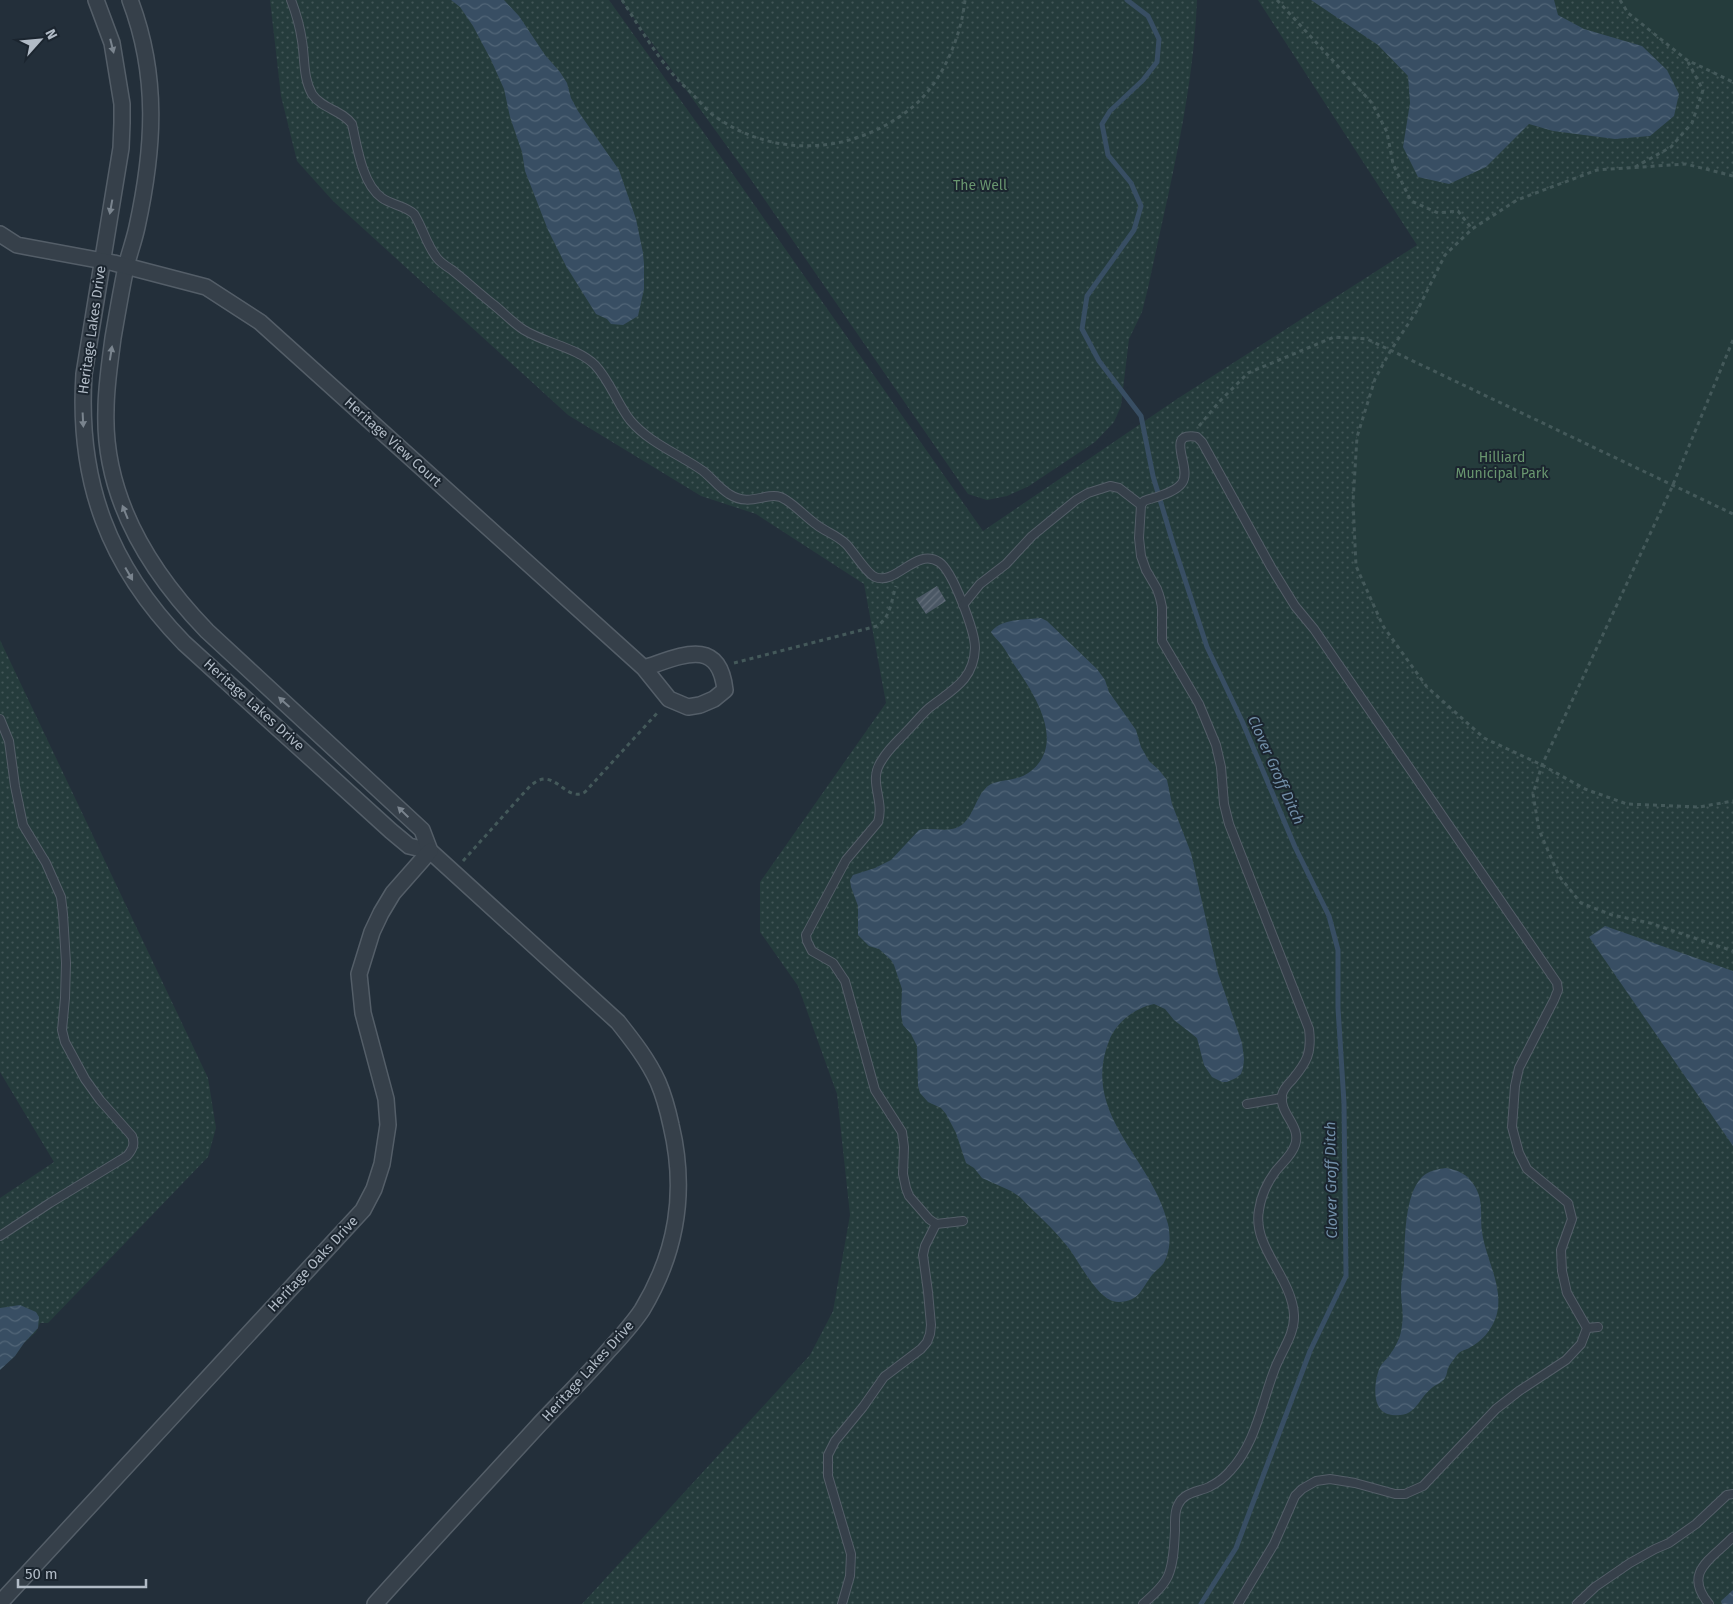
<svg xmlns="http://www.w3.org/2000/svg" width="1733" height="1604" viewBox="0 0 1733 1604" font-family="'Fira Sans',sans-serif">
  <style>
    .grass { fill: url(#grass-dots) }
    .garden { fill: #253c3c }
    .water { fill: url(#water-waves) }
    .lines { fill: none; stroke-linecap: round; stroke-linejoin: round }
    .stream { stroke: #384e63; stroke-width: 5 }
    .building { fill: url(#building-hatch) }
    .service-casing { stroke: #545e68; stroke-width: 10 }
    .minor-casing { stroke: #545e68; stroke-width: 18 }
    .path { stroke: #44595a; stroke-width: 3; stroke-dasharray: 4 4; stroke-linecap: butt }
    .service { stroke: #36404a; stroke-width: 8 }
    .minor { stroke: #36404a; stroke-width: 15 }
    .oneway { fill: #7a848e }
    .labels { text-anchor: middle; dominant-baseline: central; stroke-width: 4; stroke-linejoin: round; paint-order: stroke }
    .park-label { font-size: 14px; fill: #69966f; stroke: #1b252f }
    .street-label { font-size: 14px; fill: #b1bbc6; stroke: #1b252f }
    .water-label { font-size: 15px; font-style: italic; fill: #728fa9; stroke: #1b252f }
  </style>
  <defs>
    <pattern id="grass-dots" width="8" height="8" patternUnits="userSpaceOnUse" patternTransform="scale(1.25)"><rect width="8" height="8" fill="#253c3c"/><path d="M2 2h.1M6 6h.1" fill="none" stroke="#425657" stroke-width="1.8" stroke-linecap="round"/></pattern>
    <pattern id="water-waves" width="16" height="10" patternUnits="userSpaceOnUse" patternTransform="scale(1.25)"><rect width="16" height="10" fill="#384e63"/><path d="M0 5q4-4 8 0t8 0" fill="none" stroke="#526678"/></pattern>
    <pattern id="building-hatch" width="6" height="6" patternUnits="userSpaceOnUse" patternTransform="scale(1.25)"><rect width="6" height="6" fill="#4b5865"/><path d="M-1 1l2-2M0 6l6-6M5 7l2-2" fill="none" stroke="#636e7a"/></pattern>
  </defs>
  <rect width="100%" height="100%" fill="#232f3a"/>
  <!-- grass -->
  <g class="grass">
    <path d="M270,0H609L704,133L983,531L1177,399L1417,245L1258,0H1733V1604H582L810,1355L833,1311L850,1215L837,1094L798,986L760,932V882L886,703L864,584L756,514L701,496L568,415L333,201L297,161L281,96Z"/>
    <path d="M621,0H1197C1193,98 1168,193 1148,288L1142,312L1129,339L1121,406L1114,422L1095,442L1029,486L1007,496L987,500L968,494L747,174Z"/>
    <path d="M0,640L208,1078L216,1128L208,1157L48,1323H40L36,1332L24,1343L15,1356L0,1370V1198L54,1162L0,1072Z"/>
  </g>
  <!-- garden -->
  <g class="garden">
    <path d="M1620,0H1733V82L1687,60L1628,13Z"/>
    <path d="M1686,164L1733,176V801L1699,807L1627,804L1585,789L1542,765L1484,738L1427,687L1383,626L1356,566L1353,502L1357,437L1375,379L1391,350L1418,309L1445,255L1472,229L1517,200L1597,170Z"/>
  </g>
  <!-- water -->
  <g class="water">
    <path d="M451,0H504L519,16L545,55L560,72L567,83L571,98L578,111L619,170L636,219L643,253L644,264V289L638,316L623,325L611,324L607,319L596,314L566,266L548,230L525,171L522,152L510,117L504,89L491,60L473,26L460,7Z"/>
    <path d="M1311,0H1554L1558,15L1584,29L1642,46L1667,70L1679,94L1674,116L1650,136L1615,139L1553,131L1529,124L1486,167L1449,184L1418,177L1403,147L1410,103L1408,76L1378,45Z"/>
    <path d="M1041,618L1047,621L1097,669L1105,680L1109,692L1136,730L1141,747L1149,761L1159,770L1167,780L1172,804L1191,853L1218,973L1242,1043L1244,1059L1243,1068L1241,1074L1236,1078L1227,1082H1222L1212,1077L1204,1065L1197,1038L1174,1020L1165,1009L1154,1004C1135,1008 1116,1022 1109,1041C1080,1115 1153,1158 1168,1224C1171,1237 1170,1253 1163,1264C1160,1268 1155,1271 1152,1275C1142,1288 1139,1302 1119,1302C1098,1303 1079,1260 1067,1246C1053,1228 1035,1213 1020,1197L1011,1191L982,1178L974,1168L966,1163L956,1133L946,1114L941,1108L928,1102L920,1093L918,1086L917,1046L911,1034L903,1025L901,1014L902,989L894,965L891,960L879,949L869,946L858,935V906L851,887L850,880L853,875L875,868L891,860L919,830C931,827 944,832 956,828C974,821 974,797 988,786C999,778 1016,783 1031,771C1067,742 1033,692 1013,663C1009,657 1006,650 1001,644C998,640 994,637 991,632C1001,618 1025,620 1041,618Z"/>
    <path d="M1605,926L1733,971V1146L1589,937Z"/>
    <path d="M1446,1168C1458,1170 1467,1174 1474,1185C1484,1200 1480,1215 1482,1232C1486,1260 1505,1289 1496,1317C1491,1331 1482,1341 1469,1348C1465,1350 1460,1351 1457,1355C1454,1359 1450,1364 1448,1368C1447,1371 1447,1375 1445,1378C1442,1383 1437,1384 1433,1387C1417,1399 1417,1418 1392,1415C1370,1413 1374,1381 1380,1367C1382,1363 1386,1360 1389,1356C1396,1346 1401,1337 1402,1325C1404,1313 1401,1303 1401,1291C1401,1282 1403,1273 1404,1265C1405,1241 1404,1195 1422,1177C1428,1171 1437,1169 1446,1168Z"/>
    <path d="M20,1305L36,1312L39,1317L38,1328L24,1343L15,1356L0,1370V1308Z"/>
    <path d="M1733,1590V1604H1722L1721,1601Z"/>
  </g>
  <g class="lines">
    <!-- stream -->
    <path class="stream" d="M1127,0L1148,16L1159,39L1157,62L1143,80L1110,111L1102,124L1108,155L1131,183L1141,206L1134,230L1087,296L1082,329L1099,361L1141,416L1153,476L1172,540L1207,647L1242,721L1295,847L1329,916L1338,950V1008L1344,1103L1346,1276L1310,1351L1236,1548L1201,1604"/>
  </g>
  <!-- building -->
  <path class="building" d="M937,586L946,601L926,614L916,599Z"/>
  <g class="lines">
    <defs>
      <g id="service">
        <path d="M291,0C296,13 300,27 302,41C305,59 303,78 312,94C322,109 342,110 352,124C357,146 362,184 382,198C392,205 406,206 414,214C423,228 426,244 437,258C441,263 446,266 452,270C466,281 480,294 494,305C504,313 513,323 524,330C545,343 578,348 595,365C610,381 617,403 630,420C649,443 679,454 703,471C712,478 719,488 729,494C752,509 769,488 786,500C797,507 806,517 817,525C826,532 837,535 846,544C853,551 867,574 875,577C896,586 916,547 939,562C953,571 975,632 975,648C974,681 950,691 929,708C921,715 915,723 908,730C899,740 889,748 882,760C867,781 885,799 878,822L846,860L806,935L807,941L812,951L833,963L845,981L875,1090L902,1132L904,1147L903,1174L906,1188L909,1196L929,1219L936,1224L963,1221"/>
        <path d="M963,605L980,584L1006,564L1032,536L1076,500L1088,493L1110,486L1119,488L1141,505"/>
        <path d="M0,719L9,741L15,786L23,825L46,863L61,897L63,914L66,963L65,998L62,1030L65,1042L85,1079L100,1100L132,1136C135,1144 133,1149 127,1156L50,1203L0,1236"/>
        <path d="M1247,1104L1282,1098"/>
        <path d="M1587,1328L1598,1327"/>
        <path d="M842,1604L850,1576L851,1554L828,1476V1455L835,1441L863,1407L884,1377L921,1349L927,1342L930,1334L931,1325L928,1292L923,1255L925,1246L936,1224"/>
        <path d="M1143,1604C1152,1596 1163,1587 1168,1576C1174,1562 1174,1545 1175,1531C1175,1523 1174,1512 1178,1505C1184,1492 1198,1492 1209,1487C1217,1483 1224,1478 1230,1471C1256,1443 1261,1405 1274,1371C1280,1353 1295,1335 1294,1315C1292,1277 1252,1247 1259,1210C1261,1196 1267,1183 1275,1172C1282,1163 1292,1155 1295,1145C1302,1126 1279,1114 1282,1095C1283,1089 1288,1084 1292,1080C1307,1062 1312,1053 1309,1029L1229,824L1224,804L1221,767L1216,745L1199,704L1162,641V607L1160,598L1157,589L1146,570L1141,556L1139,538L1141,505L1144,501C1155,497 1175,493 1182,483C1193,468 1163,431 1197,437L1202,442L1271,567L1295,606L1314,629L1557,983L1558,990L1554,1000L1519,1068L1515,1086L1512,1127L1519,1153L1527,1169L1568,1203L1572,1219L1561,1250L1562,1271L1567,1293L1587,1328L1581,1344L1566,1360L1519,1391L1496,1409L1423,1486L1405,1494H1395L1355,1483L1330,1479L1316,1481L1302,1489L1295,1496L1274,1544L1238,1604"/>
        <path d="M1577,1604L1595,1587L1630,1563L1655,1549L1669,1543L1696,1524L1727,1495L1733,1494"/>
        <path d="M1709,1604C1682,1572 1712,1559 1733,1537"/>
      </g>
      <g id="minor">
        <path d="M96,0L112,43L122,104V123L121,148L84,374C77,482 109,566 184,643L391,831L409,846L430,851"/>
        <path d="M130,0C159,76 154,149 137,227C134,241 129,254 126,267C121,291 117,315 113,338C110,362 106,386 106,410C103,496 149,571 207,631L422,830L430,851L618,1022C633,1041 648,1060 658,1082C664,1096 668,1111 671,1125C687,1192 677,1252 642,1310C632,1325 620,1338 608,1351C585,1378 560,1402 536,1428C482,1487 428,1545 375,1604"/>
        <path d="M0,234L17,245L114,263L206,287L260,322L644,668L669,699L688,707L700,705L714,699L725,690C719,635 679,657 644,668"/>
        <path d="M0,1603L363,1210L374,1189L382,1164L388,1125L386,1099L363,1013L359,974L372,932L381,913L393,893L430,851"/>
      </g>
    </defs>
    <!-- service casing -->
    <use href="#service" class="service-casing"/>
    <!-- minor casing -->
    <use href="#minor" class="minor-casing"/>
    <!-- path -->
    <g class="path">
      <path d="M622,0C637,23 654,52 671,72C679,82 689,90 697,99C703,105 709,113 716,117C776,159 853,154 910,109C941,85 961,38 965,0"/>
      <path d="M1277,0L1372,103L1387,132L1393,164L1411,201L1438,213L1458,211L1472,229"/>
      <path d="M1620,0L1628,13L1687,60L1733,82"/>
      <path d="M1635,167L1671,147L1692,123L1703,90L1688,62"/>
      <path d="M1733,176L1686,164L1597,170L1517,200L1472,229L1445,255L1418,309L1391,350L1375,379L1357,437L1353,502L1356,566L1383,626L1427,687L1484,738L1542,765L1585,789L1627,804L1699,807L1733,801"/>
      <path d="M1733,340L1672,487L1542,765L1533,794L1539,830L1559,876L1581,903L1612,915L1650,923L1733,951"/>
      <path d="M1199,426L1219,402L1248,373L1334,337L1367,339L1733,514"/>
      <path d="M734,663L877,626C891,617 891,601 896,586"/>
      <path d="M463,861L530,786C534,783 539,779 545,779C560,780 570,801 585,792L659,711"/>
    </g>
    <!-- service -->
    <use href="#service" class="service"/>
    <!-- minor -->
    <use href="#minor" class="minor"/>
  </g>
  <!-- one-way arrows -->
  <defs><path id="oneway-solid" d="M-6-.8H1V-3.2L6.5 0L1 3.2V.8H-6Z" transform="scale(1.25)"/></defs>
  <g class="oneway">
    <use href="#oneway-solid" transform="translate(112 46) rotate(76)"/>
    <use href="#oneway-solid" transform="translate(111 207) rotate(100)"/>
    <use href="#oneway-solid" transform="translate(111 353) rotate(-81)"/>
    <use href="#oneway-solid" transform="translate(83 420) rotate(87)"/>
    <use href="#oneway-solid" transform="translate(125 512) rotate(-112)"/>
    <use href="#oneway-solid" transform="translate(129 574) rotate(60)"/>
    <use href="#oneway-solid" transform="translate(284 702) rotate(-138)"/>
    <use href="#oneway-solid" transform="translate(403 812) rotate(-136)"/>
  </g>
  <g class="labels">
    <!-- park labels -->
    <g class="park-label">
      <text x="980" y="185">The Well</text>
      <text x="1502" y="457">Hilliard<tspan x="1502" dy="16">Municipal Park</tspan></text>
    </g>
    <!-- street labels -->
    <g class="street-label">
      <text transform="translate(92 330) rotate(-82)">Heritage Lakes Drive</text>
      <text transform="translate(393 442) rotate(42)">Heritage View Court</text>
      <text transform="translate(254 705) rotate(42)">Heritage Lakes Drive</text>
      <text transform="translate(313 1264) rotate(-47)">Heritage Oaks Drive</text>
      <text transform="translate(588 1371) rotate(-48)">Heritage Lakes Drive</text>
    </g>
    <!-- water labels -->
    <g class="water-label">
      <text transform="translate(1276 770) rotate(66)">Clover Groff Ditch</text>
      <text transform="translate(1331 1180) rotate(-91)">Clover Groff Ditch</text>
    </g>
  </g>
  <!-- north arrow -->
  <g transform="translate(40 40) rotate(63)" stroke="#1b252f" stroke-width="4" paint-order="stroke">
  <path d="M0-4L9 19L0 12L-9 19Z" fill="#b1bbc6"/>
  <text y="-8" font-size="14" font-weight="bold" text-anchor="middle" fill="#b1bbc6">N</text>
  </g>
  <!-- scale -->
  <path d="M18 1579v8h128v-8" fill="none" stroke="#b1bbc6" stroke-width="2.5"/>
  <text x="25" y="1579" font-size="15" fill="#b1bbc6" stroke="#1b252f" stroke-width="4" paint-order="stroke">50 m</text>
</svg>
